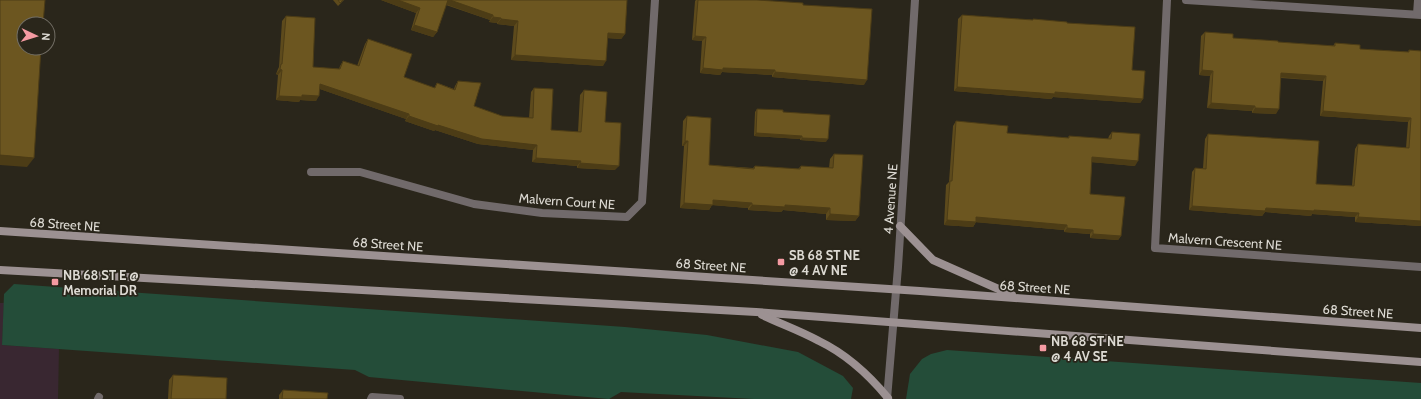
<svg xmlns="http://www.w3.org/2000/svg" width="1421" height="399" viewBox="0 0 1421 399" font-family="Cabin,sans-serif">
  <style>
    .commercial { fill: #392731 }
    .green { fill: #244d39 }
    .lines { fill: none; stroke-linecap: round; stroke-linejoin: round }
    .minor { stroke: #716a6b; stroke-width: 8 }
    .secondary { stroke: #9c9192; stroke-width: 8 }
    .wall { fill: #5d4a1c }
    .shaded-wall { fill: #4c3c16 }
    .building { fill: #6c5620; stroke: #4c3c16 }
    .poi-dot { fill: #f49aa2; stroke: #2a261b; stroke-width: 1.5 }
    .labels { text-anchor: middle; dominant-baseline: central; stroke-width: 3.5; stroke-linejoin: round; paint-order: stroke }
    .street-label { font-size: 13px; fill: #dddad3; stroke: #2a261b }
    .poi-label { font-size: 13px; font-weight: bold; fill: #dddad3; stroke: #2a261b; text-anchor: start }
  </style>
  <rect width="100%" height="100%" fill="#2a261b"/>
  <!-- commercial -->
  <path class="commercial" d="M0,303H4L2,345L59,349L58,399H0Z"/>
  <!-- green -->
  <g class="green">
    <path d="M14,284L625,327L707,335L798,352L843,376L853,388L851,399H754L621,392L609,399L369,377L355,370L2,345L4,294Z"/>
    <path d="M947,350L1421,383V399H906L910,374L922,359L931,354Z"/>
  </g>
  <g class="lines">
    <!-- minor -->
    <g class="minor">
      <path d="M1167,0L1155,248L1421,267"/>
      <path d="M1186,0L1421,15"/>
      <path d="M1417,14L1418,0"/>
      <path d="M311,172H360L474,204L542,213L627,217L642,202L655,0"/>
      <path d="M98,399L99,397"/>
      <path d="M371,399L372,397L400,399"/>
      <path d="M887,399L898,267L915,0"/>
    </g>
    <!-- secondary -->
    <g class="secondary">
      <path d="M900,226L933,260L1012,295"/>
      <path d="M0,231L920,291L1421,328"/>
      <path d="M0,270L756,312L1421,362"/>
      <path d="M762,315C781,324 801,331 819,341C846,354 869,375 888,398"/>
    </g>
  </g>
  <!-- wall -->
  <g class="wall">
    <path d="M333,0H344L338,6Z"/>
    <path d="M381,0H627L625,34L621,39L608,38L603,66L511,60L514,26L497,24V23L489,22L490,20L446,5L437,32L433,37L411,30L416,13Z"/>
    <path d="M696,0H757L803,5L864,85L772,77V75L722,72L720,75L700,73L702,41L692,40L695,1Z"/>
    <path d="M962,15L1033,20V19L1067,23L1132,70L1143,99L1140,103L1053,97L1051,99L954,91L958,19Z"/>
    <path d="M286,16L313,67L339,69L340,66L343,61L357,66L365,44L368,39L404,77L434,88L437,83L454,89L455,86L458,81L474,106L502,116L529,118L531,92L534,88L551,130L578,132L580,95L584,90L605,122L615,170L577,168V166L532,162L533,150L478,144L435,130L434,131L405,121L406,119L320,89L316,101L300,100L299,102L276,100L278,75L276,74L278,69L279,67L282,21Z"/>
    <path d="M1205,32L1233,38L1278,42L1333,46L1335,43L1360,49L1408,52L1409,50L1421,51V226L1355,222V217L1312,214L1311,216L1265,212L1262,216L1189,210L1192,172L1195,168H1203L1205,139L1208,134L1316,184L1352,186L1355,149L1358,144L1406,148L1408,122L1320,116L1323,81L1281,78L1276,114L1252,113V111L1207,108L1210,76L1199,75L1201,36Z"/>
    <path d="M757,109L783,112L826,142L800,140V139L754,136L755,112Z"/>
    <path d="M687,116L709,165L753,168L755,166L798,169L801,166L829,168L830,159L834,154L859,216L855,221L826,220V214L783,210L781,212L748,210V208L712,205L709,210L680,208L684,146H682L683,121Z"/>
    <path d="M956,121L1007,133L1068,138L1069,136L1108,139L1109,136L1112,132L1135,166L1092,162L1090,194L1121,236L1118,240L1090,238V234L1064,232V230L976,222L973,227L944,225L946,185L949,182L953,126Z"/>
    <path d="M173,375L226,399H168L169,380Z"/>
    <path d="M283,390L327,399H279V395Z"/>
  </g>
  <!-- shaded-wall -->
  <g class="shaded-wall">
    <path d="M381,0H398L420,8L416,13Z"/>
    <path d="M447,0H450L493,15L490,20L445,4Z"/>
    <path d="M493,17L501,18L497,23L489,22Z"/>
    <path d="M501,19L518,21L514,26L497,24Z"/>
    <path d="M414,25L437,32L433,37L411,30Z"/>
    <path d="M608,33L625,34L621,39L604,38Z"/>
    <path d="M695,36L706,37L702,41L692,40Z"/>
    <path d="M515,55L606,61L603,66L511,60Z"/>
    <path d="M703,68H723L775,70L772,75L722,72L720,75L700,73Z"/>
    <path d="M280,69L282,70L278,75L276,74Z"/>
    <path d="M1202,70L1213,71L1210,76L1199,75Z"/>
    <path d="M775,72L867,80L864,85L772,77Z"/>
    <path d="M1281,73L1326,76L1323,81L1278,77Z"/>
    <path d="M320,84L409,114L406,119L317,88Z"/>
    <path d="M957,87L1055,92L1143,99L1140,103L1053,97L1051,99L954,91Z"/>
    <path d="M302,95L319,96L316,101L300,100L299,102L276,100L279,96Z"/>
    <path d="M1211,103L1255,106L1252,111L1207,108Z"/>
    <path d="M1255,108L1279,109L1276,114L1252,113Z"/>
    <path d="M1323,111L1411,118L1408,122L1320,116Z"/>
    <path d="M409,116L438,125L537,145L533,150L478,144L435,130L434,131L405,121Z"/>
    <path d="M756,133L802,136L800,139L754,136Z"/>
    <path d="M802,138L828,139L826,142L800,140Z"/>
    <path d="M685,141H688L684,146H682Z"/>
    <path d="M0,155L34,158L27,167L0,165Z"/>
    <path d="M1092,157L1138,161L1135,166L1089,162Z"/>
    <path d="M536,158L581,161L577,166L532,162Z"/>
    <path d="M580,163L619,166L615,170L577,168Z"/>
    <path d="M713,200L752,203L748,208L712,205L709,210L680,208L684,203Z"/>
    <path d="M752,205H785L830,208L826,214L783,210L781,212L748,210Z"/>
    <path d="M1192,206L1314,210L1359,213L1355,217L1312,214L1311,216L1265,212L1262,216L1189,210Z"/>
    <path d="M830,214L859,216L855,221L826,220Z"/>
    <path d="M976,217L1067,225L1064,230L973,222Z"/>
    <path d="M1358,217L1421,221V226L1355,222Z"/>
    <path d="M947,220L976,222L973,227L944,225Z"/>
    <path d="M1067,228L1093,230L1090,234L1064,232Z"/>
    <path d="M1093,234L1121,236L1118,240L1090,238Z"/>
  </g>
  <!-- building -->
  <g class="building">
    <path d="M0,0H45L43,24H24V48H41L34,158L0,155Z"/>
    <path d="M338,0H343L340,3Z"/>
    <path d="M398,0H448L437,32L414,25L420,8Z"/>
    <path d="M450,0H627L625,34L608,33L606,61L515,55L518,21L501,19V18L493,17V15Z"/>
    <path d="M698,0H757L803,3V5L872,9L867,80L775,72V70L723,68V70L703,68L706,37L695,36Z"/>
    <path d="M962,15L1033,20V19L1067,22V23L1135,27L1132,70L1145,71L1143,99L1055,92V94L957,87Z"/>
    <path d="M286,16L315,18L313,67L340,69L343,61L359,66L368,39L412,54L404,77L435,88L437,83L455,90L458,81L481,83L474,106L502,116L533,118L534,88L553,89L551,130L581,132L584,90L607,92L605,122L621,123L619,166L580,163L581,161L536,158L537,145L482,139L438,125V126L409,116V114L320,84L319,96L302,95V97L279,96L282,70L280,69L281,64H282Z"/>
    <path d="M1205,32L1233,34V38L1278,41V42L1335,46V43L1360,45V49L1409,52V50L1421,51V221L1358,217L1359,213L1314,210V211L1266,208L1265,211L1192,206L1195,168L1206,169L1208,134L1319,141L1316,184L1354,186L1358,144L1409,148L1411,118L1323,111L1326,76L1281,73L1279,109L1255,108V106L1211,103L1213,71L1202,70Z"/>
    <path d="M757,109L783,110V112L830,115L828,139L802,138V136L756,133Z"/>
    <path d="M687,116L711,118L709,165L754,169L755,166L800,169L801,166L833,168L834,154L863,155L859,216L830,214V208L785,205V207L752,205V203L713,200V205L684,203L688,141H685Z"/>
    <path d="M956,121L1008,126L1007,133L1069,138V136L1111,139L1112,132L1140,134L1138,161L1092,157L1090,194L1125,197L1121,236L1093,234V230L1067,228V225L976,217V222L947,220L950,181H952Z"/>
    <path d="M173,375L227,378L226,399H171Z"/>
    <path d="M283,390L328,393L327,399H282Z"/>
  </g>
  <!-- markers -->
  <g class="poi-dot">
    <rect x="777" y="258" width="8" height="8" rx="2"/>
    <rect x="51" y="278" width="8" height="8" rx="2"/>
    <rect x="1039" y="344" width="8" height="8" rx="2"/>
  </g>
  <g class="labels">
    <!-- street labels -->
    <g class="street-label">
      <text transform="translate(890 199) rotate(-86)">4 Avenue NE</text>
      <text transform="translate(567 201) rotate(4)">Malvern Court NE</text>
      <text transform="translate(65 224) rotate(4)">68 Street NE</text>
      <text transform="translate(1225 241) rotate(4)">Malvern Crescent NE</text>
      <text transform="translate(388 244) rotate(4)">68 Street NE</text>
      <text transform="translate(711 265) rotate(4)">68 Street NE</text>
      <text transform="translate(1035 287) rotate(4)">68 Street NE</text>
      <text transform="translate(1358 311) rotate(4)">68 Street NE</text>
    </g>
    <!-- poi labels -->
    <g class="poi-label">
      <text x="789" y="255">SB 68 ST NE<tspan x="789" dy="15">@ 4 AV NE</tspan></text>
      <text x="63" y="275">NB 68 ST E @<tspan x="63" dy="15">Memorial DR</tspan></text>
      <text x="1051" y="341">NB 68 ST NE<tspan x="1051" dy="15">@ 4 AV SE</tspan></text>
    </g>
  </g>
  <!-- north arrow -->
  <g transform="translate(36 36) rotate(94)"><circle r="19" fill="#2a261b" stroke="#726e65"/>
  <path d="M0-3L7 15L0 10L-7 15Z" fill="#f49aa2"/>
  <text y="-6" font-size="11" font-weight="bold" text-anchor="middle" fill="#dddad3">N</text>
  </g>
</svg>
